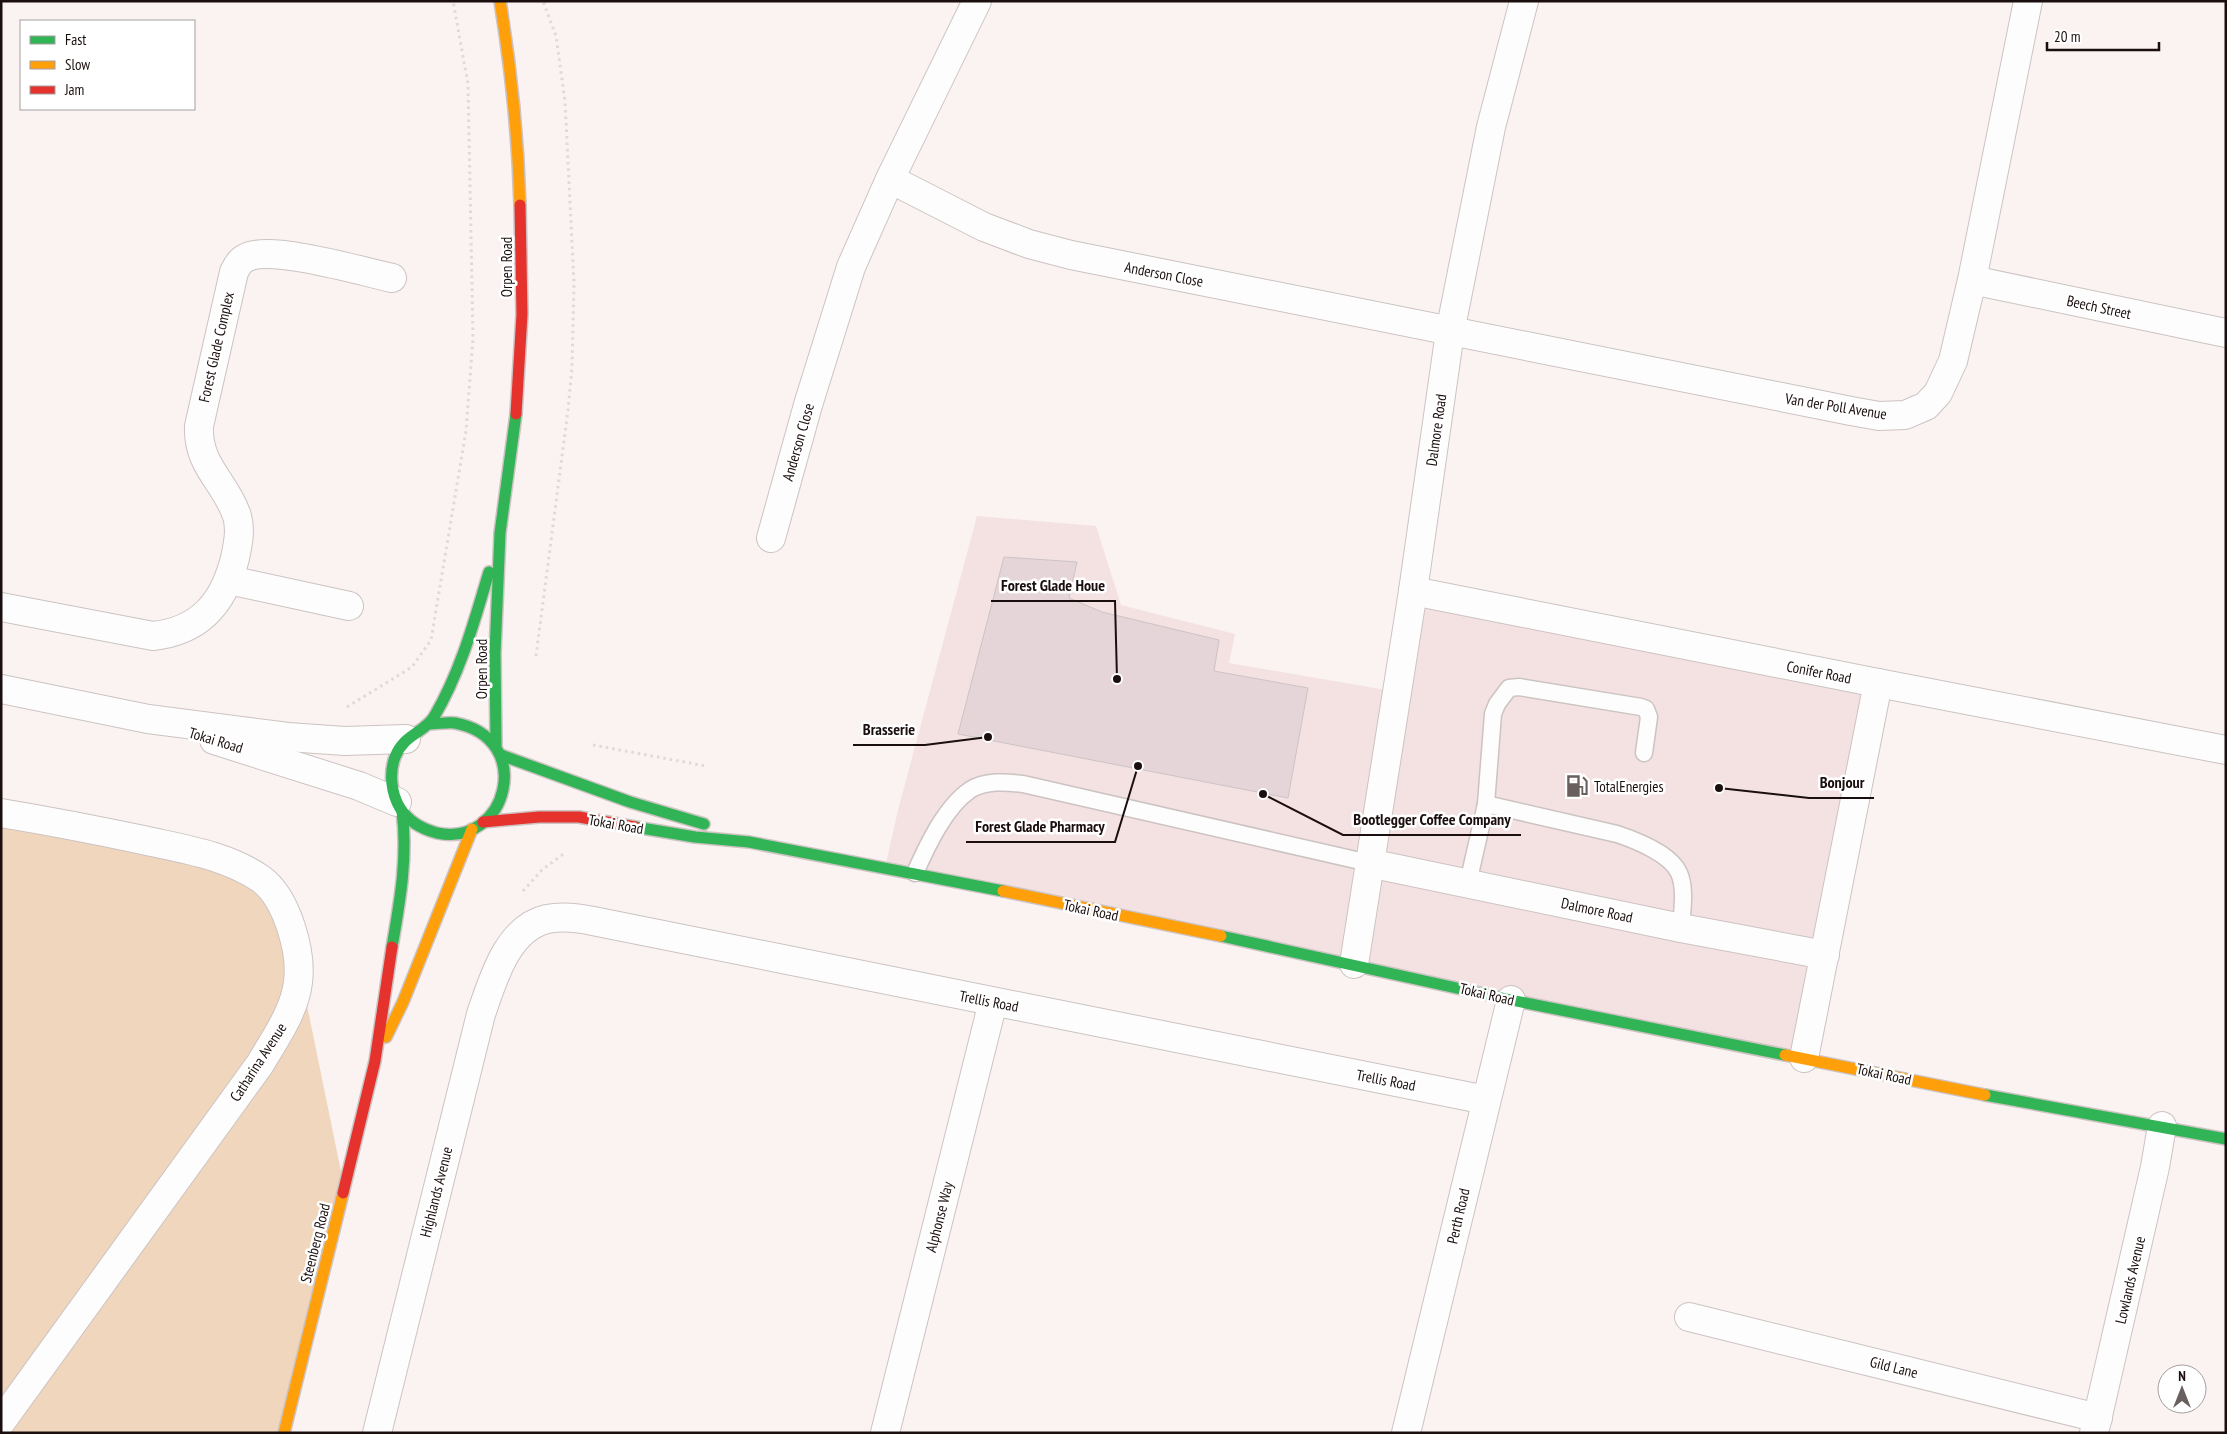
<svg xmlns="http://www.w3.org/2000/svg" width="2227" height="1434" viewBox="0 0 2227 1434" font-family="'PT Sans Narrow',sans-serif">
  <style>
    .built { fill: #f3e2e1 }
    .green { fill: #f0d6bd }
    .building { fill: #e5d5d8; stroke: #ccc3c5 }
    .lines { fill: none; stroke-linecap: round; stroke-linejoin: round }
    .lane-casing { stroke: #ccc3c2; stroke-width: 19 }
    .street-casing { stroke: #ccc3c2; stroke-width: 30 }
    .fast-casing { stroke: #ccc3c2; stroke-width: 14 }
    .slow-casing { stroke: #ccc3c2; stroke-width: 14 }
    .jam-casing { stroke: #ccc3c2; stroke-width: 14 }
    .path { stroke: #dcdada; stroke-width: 3; stroke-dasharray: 2.5 4; stroke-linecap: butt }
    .lane { stroke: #fefdfd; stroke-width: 16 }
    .street { stroke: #fefdfd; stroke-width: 28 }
    .fast { stroke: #30b455; stroke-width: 11 }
    .slow { stroke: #ff9f0a; stroke-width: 11 }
    .jam { stroke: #e5322d; stroke-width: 11 }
    .labels { text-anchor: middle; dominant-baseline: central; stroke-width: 5; stroke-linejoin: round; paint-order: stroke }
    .street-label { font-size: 15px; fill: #1a0f0e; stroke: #fff }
    .poi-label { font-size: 15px; fill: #1a0f0e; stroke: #fff; text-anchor: start }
    .leader { fill: none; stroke: #1a0f0e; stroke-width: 2 }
    .callout-dot { fill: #1a0f0e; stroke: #fff; stroke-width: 2 }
    .callout-label { font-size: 16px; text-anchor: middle; font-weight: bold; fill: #1a0f0e; stroke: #fff; stroke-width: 5; stroke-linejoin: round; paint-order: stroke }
  </style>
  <rect width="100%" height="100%" fill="#faf3f2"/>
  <!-- built -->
  <path class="built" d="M977,516L1096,526L1121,605L1235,634L1229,663L1398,692L1413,591L1878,683L1804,1058L885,868L898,810Z"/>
  <!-- green -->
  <path class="green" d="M1,816L262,880L292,932L344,1186L278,1433H1Z"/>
  <!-- building -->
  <path class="building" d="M1004,557L1077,562L1069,598L1102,612L1219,640L1214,671L1308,688L1288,798L958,734Z"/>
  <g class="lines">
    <defs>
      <g id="lane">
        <path d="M1486,804L1617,834C1635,840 1671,854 1679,873C1686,888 1682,912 1681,928"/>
        <path d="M915,873C927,846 945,807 970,790C985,780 1007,782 1023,784L1369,863"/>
        <path d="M1468,883L1486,804L1493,714L1497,704L1509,688L1519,687L1641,707L1646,709L1649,717L1644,753"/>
      </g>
      <g id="street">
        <path d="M890,179L984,227L1029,244L1071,255L1851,411L1879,416L1905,415L1926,406L1938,393L1953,361L1972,280L2028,1"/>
        <path d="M1972,280L2226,333"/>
        <path d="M771,538L808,405L851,267L890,179L977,1"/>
        <path d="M229,580L349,606"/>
        <path d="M1413,591L1878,683L2226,750"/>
        <path d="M1,607L153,636C200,631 224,603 235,558C238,544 241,530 237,516C226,482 197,466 199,426L234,272C238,264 241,259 250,256C278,247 361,271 392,278"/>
        <path d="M1,689L148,719L288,737L345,741L406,739"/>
        <path d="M214,740L359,786L397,802"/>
        <path d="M1,813C49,821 96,830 143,840C183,849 226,855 261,879C287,898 302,952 298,982C295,1011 274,1040 260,1064L1,1422"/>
        <path d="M1369,863L1681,928L1825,955"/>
        <path d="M1354,964L1413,591L1450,332L1491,127L1524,1"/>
        <path d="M1804,1058L1878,683"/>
        <path d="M1689,1317L2098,1418"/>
        <path d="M377,1433L481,1014C493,980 507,928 547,919C562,916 579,918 593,921L1486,1100"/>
        <path d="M885,1433L993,1002"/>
        <path d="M1406,1433L1511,1000"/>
        <path d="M2094,1433L2155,1167L2162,1126"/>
      </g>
      <g id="fast">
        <path d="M429,724C437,724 447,722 455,723C536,738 508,848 437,833C422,829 408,821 400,808C391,793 389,773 395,757C404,734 424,733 434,717C461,671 474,622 489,572"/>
        <path d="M496,745L495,653L500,533L516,414"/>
        <path d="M501,755L630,802L704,824"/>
        <path d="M635,827L695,837L749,842L1003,891"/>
        <path d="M1221,936L1511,1000L1785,1055"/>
        <path d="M392,947C400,901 408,857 402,811"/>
        <path d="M1985,1095L2226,1139"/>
      </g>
      <g id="slow">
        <path d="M500,1C511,68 518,137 520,205"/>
        <path d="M1003,891L1221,936"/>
        <path d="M386,1037L403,1002L472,829"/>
        <path d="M1785,1055L1985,1095"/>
        <path d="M284,1433L343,1193"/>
      </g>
      <g id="jam">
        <path d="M516,414L522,314L520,205"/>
        <path d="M483,822L539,817H579L635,827"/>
        <path d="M343,1193L375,1061L392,947"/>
      </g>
    </defs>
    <!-- lane casing -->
    <use href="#lane" class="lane-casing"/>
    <!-- street casing -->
    <use href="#street" class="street-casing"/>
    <!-- fast casing -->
    <use href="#fast" class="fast-casing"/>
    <!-- slow casing -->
    <use href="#slow" class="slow-casing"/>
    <!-- jam casing -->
    <use href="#jam" class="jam-casing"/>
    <!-- path -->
    <g class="path">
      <path d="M536,656L568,410L572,368L574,283L565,101L556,36L543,1"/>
      <path d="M347,707L412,667L431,640L466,431L473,338L468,84L453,1"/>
      <path d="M593,745L706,766"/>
      <path d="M523,891L542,870L566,852"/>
    </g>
    <!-- lane -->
    <use href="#lane" class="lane"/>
    <!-- street -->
    <use href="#street" class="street"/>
    <!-- fast -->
    <use href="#fast" class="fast"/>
    <!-- slow -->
    <use href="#slow" class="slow"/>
    <!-- jam -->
    <use href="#jam" class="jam"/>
  </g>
  <!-- icons -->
  <defs>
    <symbol id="fuel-bare" viewBox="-9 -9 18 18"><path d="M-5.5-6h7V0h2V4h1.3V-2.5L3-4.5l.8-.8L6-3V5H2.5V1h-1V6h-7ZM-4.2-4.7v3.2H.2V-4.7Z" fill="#685f5e" stroke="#fff" stroke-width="2.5" paint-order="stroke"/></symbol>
  </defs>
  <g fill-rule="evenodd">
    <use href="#fuel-bare" x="1561" y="770" width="32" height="32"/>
  </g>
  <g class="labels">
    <!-- street labels -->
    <g class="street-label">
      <text transform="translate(506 267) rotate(-90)">Orpen Road</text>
      <text transform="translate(1164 274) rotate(11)">Anderson Close</text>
      <text transform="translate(2099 307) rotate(12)">Beech Street</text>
      <text transform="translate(216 347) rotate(-77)">Forest Glade Complex</text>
      <text transform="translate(1836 406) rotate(9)">Van der Poll Avenue</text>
      <text transform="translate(1436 430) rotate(-82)">Dalmore Road</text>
      <text transform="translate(798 442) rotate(-74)">Anderson Close</text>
      <text transform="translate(481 669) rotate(-90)">Orpen Road</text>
      <text transform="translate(1819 672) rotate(11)">Conifer Road</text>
      <text transform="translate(216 740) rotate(17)">Tokai Road</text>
      <text transform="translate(616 824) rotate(10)">Tokai Road</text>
      <text transform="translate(1091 910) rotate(12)">Tokai Road</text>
      <text transform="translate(1597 910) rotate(12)">Dalmore Road</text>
      <text transform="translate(1487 994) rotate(13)">Tokai Road</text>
      <text transform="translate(989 1001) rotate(11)">Trellis Road</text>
      <text transform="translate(258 1062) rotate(-57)">Catharina Avenue</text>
      <text transform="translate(1884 1074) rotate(12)">Tokai Road</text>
      <text transform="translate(1386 1080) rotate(11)">Trellis Road</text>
      <text transform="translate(436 1192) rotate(-76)">Highlands Avenue</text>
      <text transform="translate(1458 1216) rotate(-77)">Perth Road</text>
      <text transform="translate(939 1217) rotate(-76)">Alphonse Way</text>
      <text transform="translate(315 1243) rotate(-76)">Steenberg Road</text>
      <text transform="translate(2130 1280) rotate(-77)">Lowlands Avenue</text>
      <text transform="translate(1894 1367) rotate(14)">Gild Lane</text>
    </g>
    <!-- poi labels -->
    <g class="poi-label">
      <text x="1594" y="786">TotalEnergies</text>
    </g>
  </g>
  <!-- callouts -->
  <path class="leader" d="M1117 679L1115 601H991M988 737L925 745H853M1719 788L1809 798H1874M1263 794L1343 835H1521M1138 766L1115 842H966"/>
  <g class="callout-dot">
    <circle cx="1117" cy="679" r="5"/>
    <circle cx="988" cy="737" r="5"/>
    <circle cx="1719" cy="788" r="5"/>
    <circle cx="1263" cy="794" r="5"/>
    <circle cx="1138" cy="766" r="5"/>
  </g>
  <g class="callout-label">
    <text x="1053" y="591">Forest Glade Houe</text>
    <text x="889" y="735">Brasserie</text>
    <text x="1842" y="788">Bonjour</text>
    <text x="1432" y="825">Bootlegger Coffee Company</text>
    <text x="1040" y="832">Forest Glade Pharmacy</text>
  </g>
  <!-- border -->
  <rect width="2227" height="1434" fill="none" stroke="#1a0f0e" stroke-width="5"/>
  <!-- legend -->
  <rect x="20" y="20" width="175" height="90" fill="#ffffff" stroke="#a39f9f"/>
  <rect x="30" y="36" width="25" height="8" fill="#30b455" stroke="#a39f9f"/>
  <text x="65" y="45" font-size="15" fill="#1a0f0e">Fast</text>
  <rect x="30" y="61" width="25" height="8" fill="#ff9f0a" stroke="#a39f9f"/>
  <text x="65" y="70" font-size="15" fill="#1a0f0e">Slow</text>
  <rect x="30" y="86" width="25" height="8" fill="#e5322d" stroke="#a39f9f"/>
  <text x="65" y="95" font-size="15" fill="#1a0f0e">Jam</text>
  <!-- north arrow -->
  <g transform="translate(2182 1389)"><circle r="24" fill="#ffffff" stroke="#a39f9f"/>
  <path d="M0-4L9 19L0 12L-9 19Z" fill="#685f5e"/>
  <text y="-8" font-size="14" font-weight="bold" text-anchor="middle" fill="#1a0f0e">N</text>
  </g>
  <!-- scale -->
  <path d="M2047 42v8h112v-8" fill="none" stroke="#1a0f0e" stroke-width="2.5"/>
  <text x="2054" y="42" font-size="15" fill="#1a0f0e" stroke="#ffffff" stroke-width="4" paint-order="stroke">20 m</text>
</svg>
